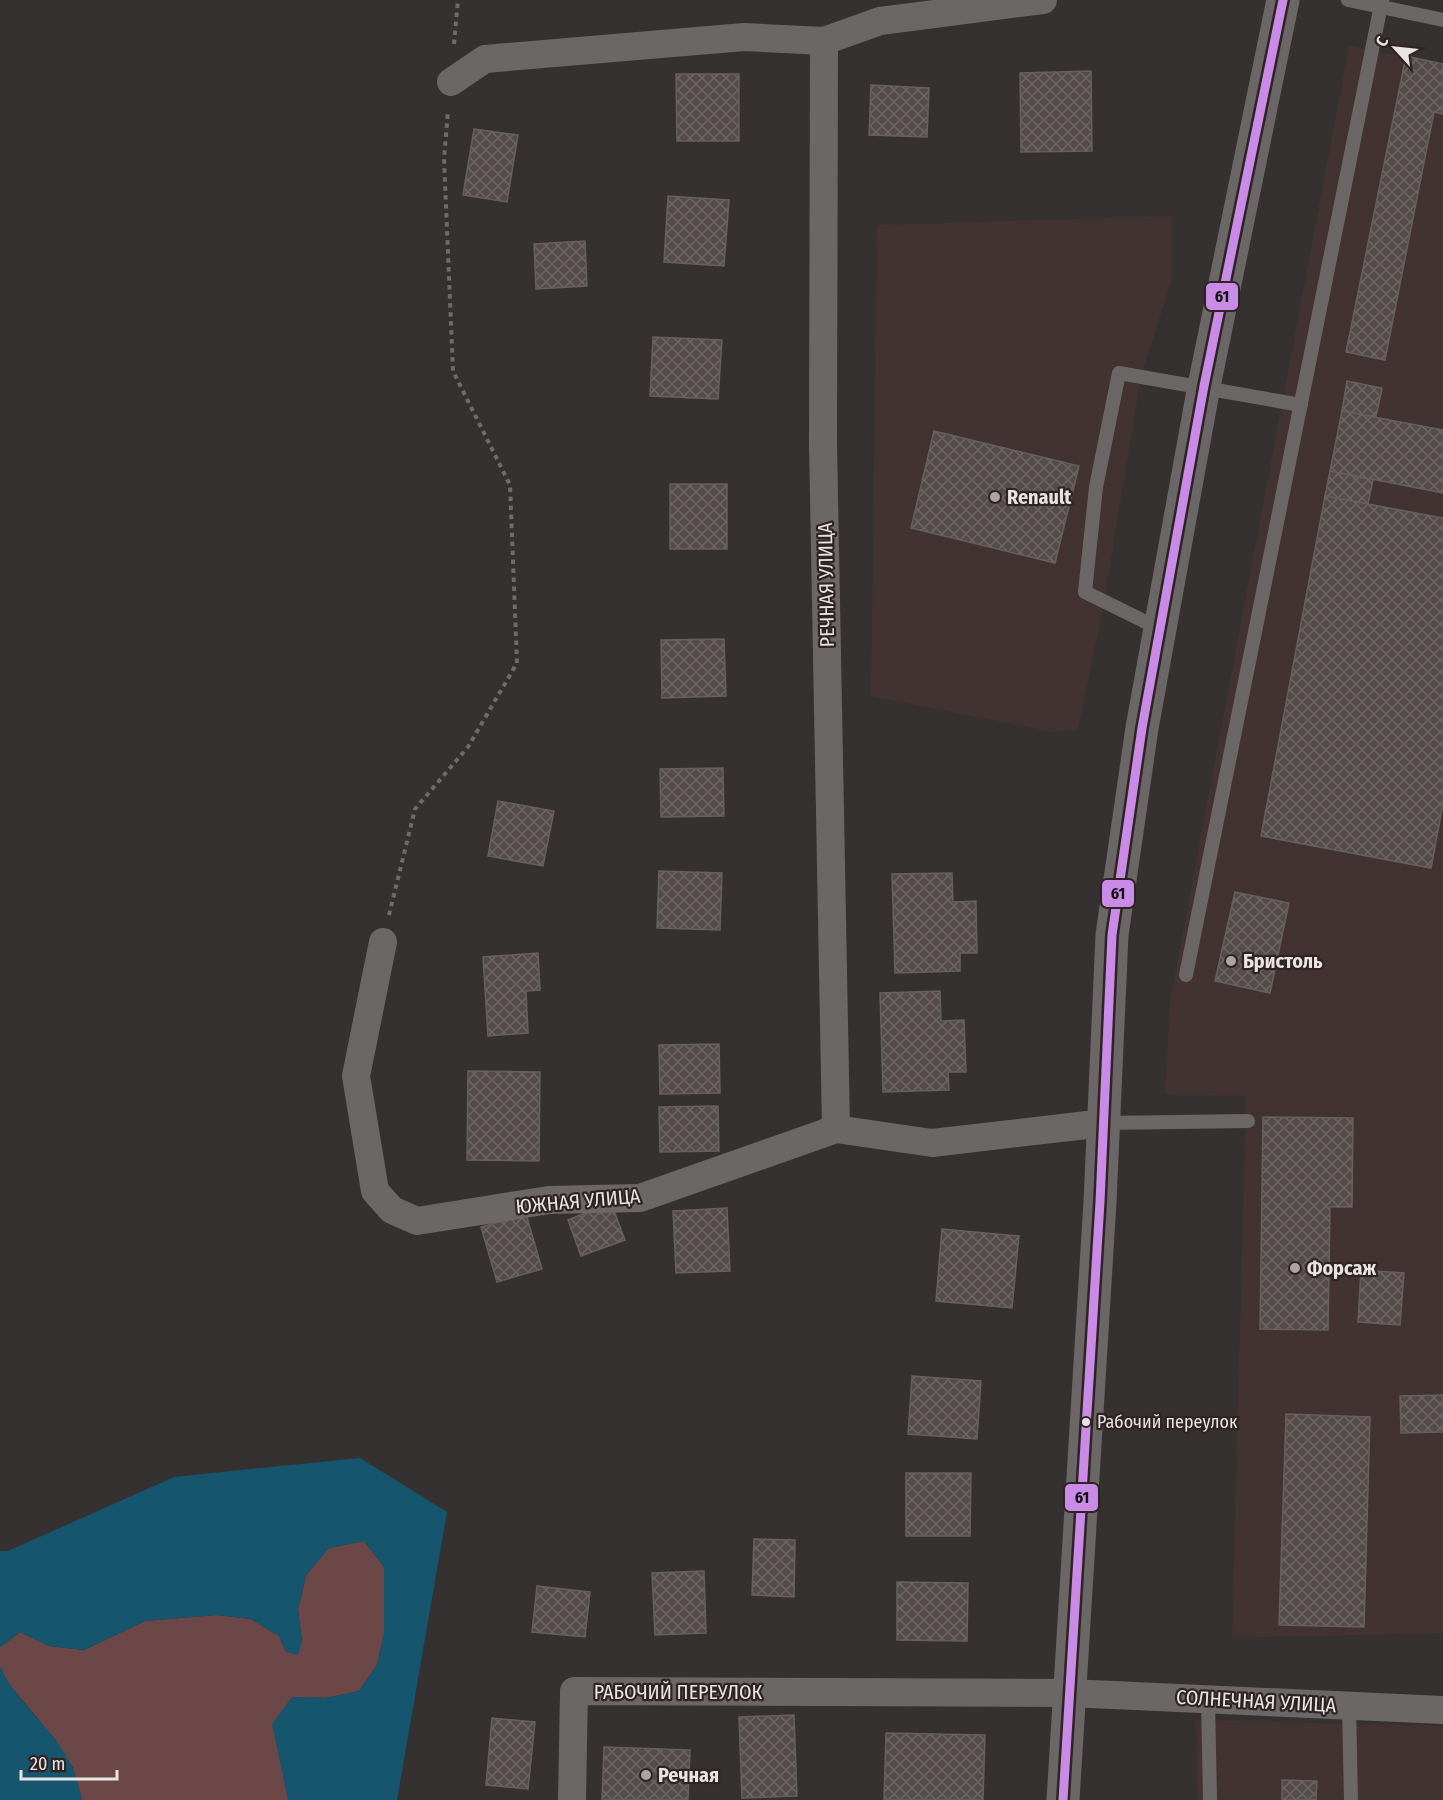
<svg xmlns="http://www.w3.org/2000/svg" width="1443" height="1800" viewBox="0 0 1443 1800" font-family="'Fira Sans Condensed',sans-serif">
  <style>
    .built { fill: #423232 }
    .green { fill: #6c4747 }
    .water { fill: #15556e }
    .building { fill: url(#building-cross-hatch); stroke: #656060; stroke-width: 1.5 }
    .lines { fill: none; stroke-linecap: round; stroke-linejoin: round }
    .path { stroke: #6f6b6b; stroke-width: 4; stroke-dasharray: 4.5 4.5; stroke-linecap: butt }
    .service { stroke: #6c6767; stroke-width: 14 }
    .minor { stroke: #6c6767; stroke-width: 28 }
    .tertiary { stroke: #6c6767; stroke-width: 33 }
    .bus-1-casing { stroke: #2f2424; stroke-width: 14 }
    .bus-1 { stroke: #ca8be6; stroke-width: 9 }
    .poi-dot { fill: #aba5a5; stroke: #2f2424; stroke-width: 2 }
    .bus-dot { fill: #eae3e3; stroke: #2f2424; stroke-width: 2 }
    .labels { text-anchor: middle; dominant-baseline: central; stroke-width: 4.5; stroke-linejoin: round; paint-order: stroke }
    .bus-label { font-size: 18px; fill: #eae3e3; stroke: #2f2424; text-anchor: start }
    .poi-label { font-size: 20px; font-weight: bold; fill: #eae3e3; stroke: #2f2424; text-anchor: start }
    .street-label { font-size: 20px; fill: #eae3e3; stroke: #2f2424 }
    .line-badge { stroke: #2f2424; stroke-width: 2 }
    .pale-badge-label { font-size: 16px; text-anchor: middle; font-weight: bold; fill: #111 }
  </style>
  <defs>
    <pattern id="building-cross-hatch" width="8" height="8" patternUnits="userSpaceOnUse" patternTransform="scale(1.5)"><rect width="8" height="8" fill="#564b4b"/><path d="M0 0l8 8M0 8l8-8" fill="none" stroke="#6e6565"/></pattern>
  </defs>
  <rect width="100%" height="100%" fill="#363131"/>
  <!-- built -->
  <g class="built">
    <path d="M1349,46L1443,64V1633L1232,1638L1246,1096L1165,1094L1170,1002Z"/>
    <path d="M1172,216V279L1141,376L1104,602L1078,729L1053,732L871,696L877,225Z"/>
    <path d="M1196,1720L1443,1726V1800H1198Z"/>
  </g>
  <!-- green -->
  <path class="green" d="M364,1541L384,1567V1634L377,1665L359,1691L326,1698L292,1697L288,1800H82L73,1768L54,1738L8,1683L0,1667V1647L20,1632L49,1646L84,1650L145,1621L216,1615L251,1619L279,1636L286,1652L302,1641L298,1610L306,1575L329,1548Z"/>
  <!-- water -->
  <g class="water">
    <path d="M360,1458L447,1512L397,1800H288L272,1724L292,1697L326,1698L359,1691L377,1665L384,1634V1567L364,1541L329,1548L306,1575L298,1610L302,1641L298,1655L286,1652L279,1636L251,1619L216,1615L145,1621L84,1650L49,1646L20,1632L0,1647V1551H8L174,1477Z"/>
    <path d="M0,1667C18,1705 56,1730 73,1769C77,1778 79,1790 82,1800H0Z"/>
  </g>
  <!-- building -->
  <g class="building">
    <path d="M1406,56L1443,64V114L1434,112L1385,360L1346,352Z"/>
    <path d="M1091,71L1092,151L1021,152L1020,73Z"/>
    <path d="M676,74H739V141H677Z"/>
    <path d="M871,85L929,88L927,137L869,135Z"/>
    <path d="M474,129L518,135L507,202L463,195Z"/>
    <path d="M668,196L729,200L724,266L664,262Z"/>
    <path d="M585,241L587,286L536,289L534,244Z"/>
    <path d="M653,337L722,340L718,399L650,396Z"/>
    <path d="M1347,381L1382,388L1376,417L1342,411Z"/>
    <path d="M1342,411L1443,430V493L1330,471Z"/>
    <path d="M934,431L1079,466L1055,563L911,528Z"/>
    <path d="M1330,471L1373,480L1368,504L1325,496Z"/>
    <rect x="670" y="484" width="57" height="65"/>
    <path d="M1325,496L1443,518V804L1431,868L1261,836Z"/>
    <path d="M724,639L726,696L662,698L661,640Z"/>
    <path d="M723,768L724,816L661,817L660,769Z"/>
    <path d="M498,801L554,811L543,866L488,856Z"/>
    <path d="M659,871L722,873L720,930L657,928Z"/>
    <path d="M952,873L953,902L976,901L977,953H960V971L895,973L892,874Z"/>
    <path d="M1235,892L1289,903L1270,993L1215,981Z"/>
    <path d="M538,953L540,990L526,991L528,1033L488,1036L483,957Z"/>
    <path d="M940,991L941,1021L964,1020L966,1072H948L949,1090L883,1092L880,993Z"/>
    <path d="M719,1044L720,1093L660,1094L659,1045Z"/>
    <path d="M468,1071L540,1072L539,1161L467,1160Z"/>
    <path d="M718,1106L719,1151L660,1152L659,1107Z"/>
    <path d="M1263,1117L1353,1118L1352,1207H1330L1328,1330L1260,1329Z"/>
    <path d="M611,1203L625,1240L581,1256L568,1220Z"/>
    <path d="M727,1208L730,1271L676,1273L673,1211Z"/>
    <path d="M526,1214L542,1269L497,1282L481,1227Z"/>
    <path d="M942,1229L1019,1236L1012,1308L936,1301Z"/>
    <path d="M1361,1270L1404,1273L1400,1325L1358,1322Z"/>
    <path d="M912,1376L981,1381L977,1439L908,1434Z"/>
    <path d="M1443,1395V1432L1401,1433L1400,1396Z"/>
    <path d="M1286,1414L1370,1417L1364,1627L1279,1625Z"/>
    <path d="M906,1473H971L970,1536H906Z"/>
    <path d="M754,1539L795,1540L794,1597L752,1595Z"/>
    <path d="M704,1571L706,1633L655,1635L652,1573Z"/>
    <path d="M897,1582L968,1583L967,1641L897,1640Z"/>
    <path d="M537,1586L590,1592L585,1637L532,1632Z"/>
    <path d="M794,1715L797,1796L742,1798L739,1717Z"/>
    <path d="M492,1718L535,1722L528,1789L486,1785Z"/>
    <path d="M886,1733L985,1735L983,1800H884Z"/>
    <path d="M604,1747L690,1750L688,1800H602Z"/>
    <path d="M1282,1780L1317,1781L1316,1800H1282Z"/>
  </g>
  <g class="lines">
    <!-- path -->
    <g class="path">
      <path d="M454,44L458,0"/>
      <path d="M389,915L415,809L468,747L517,663L510,485L453,371L444,159L448,111"/>
    </g>
    <!-- service -->
    <g class="service">
      <path d="M1348,0L1443,20"/>
      <path d="M1160,629L1085,592L1096,487L1119,373L1301,405"/>
      <path d="M1186,975L1382,0"/>
      <path d="M1104,1123L1248,1121"/>
      <path d="M1208,1699L1210,1800"/>
      <path d="M1349,1706L1351,1800"/>
    </g>
    <!-- minor -->
    <g class="minor">
      <path d="M824,41L823,444L836,1129"/>
      <path d="M451,82L485,59L744,37L824,41L880,21L1043,0"/>
      <path d="M383,942L356,1076L375,1191L392,1210L417,1221L549,1200L640,1198L836,1129L932,1143L1104,1123"/>
      <path d="M572,1800L574,1691L1069,1693L1443,1710"/>
    </g>
    <!-- tertiary -->
    <path class="tertiary" d="M1063,1800L1100,1202L1112,935L1142,728L1204,386L1283,0"/>
    <defs>
      <path id="bus-1" d="M1063,1800L1100,1202L1112,935L1142,728L1204,386L1283,0"/>
    </defs>
    <!-- bus-1 casing -->
    <use href="#bus-1" class="bus-1-casing"/>
    <!-- bus-1 -->
    <use href="#bus-1" class="bus-1"/>
  </g>
  <!-- markers -->
  <g class="poi-dot">
    <circle cx="995" cy="497" r="6"/>
    <circle cx="1231" cy="961" r="6"/>
    <circle cx="1295" cy="1268" r="6"/>
    <circle cx="646" cy="1775" r="6"/>
  </g>
  <circle class="bus-dot" cx="1086" cy="1422" r="5"/>
  <g class="labels">
    <!-- bus labels -->
    <g class="bus-label">
      <text x="1097" y="1422">Рабочий переулок</text>
    </g>
    <!-- poi labels -->
    <g class="poi-label">
      <text x="1007" y="497">Renault</text>
      <text x="1243" y="961">Бристоль</text>
      <text x="1307" y="1268">Форсаж</text>
      <text x="658" y="1775">Речная</text>
    </g>
    <!-- street labels -->
    <g class="street-label">
      <text transform="translate(826 585) rotate(-91)">РЕЧНАЯ УЛИЦА</text>
      <text transform="translate(578 1201) rotate(-5)">ЮЖНАЯ УЛИЦА</text>
      <text x="678" y="1692">РАБОЧИЙ ПЕРЕУЛОК</text>
      <text transform="translate(1256 1701) rotate(3)">СОЛНЕЧНАЯ УЛИЦА</text>
    </g>
  </g>
  <g class="line-badge">
    <rect x="1205" y="282" width="34" height="29" rx="6" fill="#ca8be6"/>
    <rect x="1101" y="879" width="34" height="29" rx="6" fill="#ca8be6"/>
    <rect x="1064" y="1483" width="35" height="29" rx="6" fill="#ca8be6"/>
  </g>
  <g class="pale-badge-label">
    <text x="1222" y="302">61</text>
    <text x="1118" y="899">61</text>
    <text x="1082" y="1503">61</text>
  </g>
  <!-- north arrow -->
  <g transform="translate(1395 48) rotate(297)" stroke="#2f2424" stroke-width="4.5" paint-order="stroke">
  <path d="M0-4.5L10 22L0 15L-10 22Z" fill="#eae3e3"/>
  <text y="-9" font-size="16" font-weight="bold" text-anchor="middle" fill="#eae3e3">С</text>
  </g>
  <!-- scale -->
  <path d="M21 1770v9h96v-9" fill="none" stroke="#eae3e3" stroke-width="3"/>
  <text x="30" y="1770" font-size="18" fill="#eae3e3" stroke="#2f2424" stroke-width="4.5" paint-order="stroke">20 m</text>
</svg>
